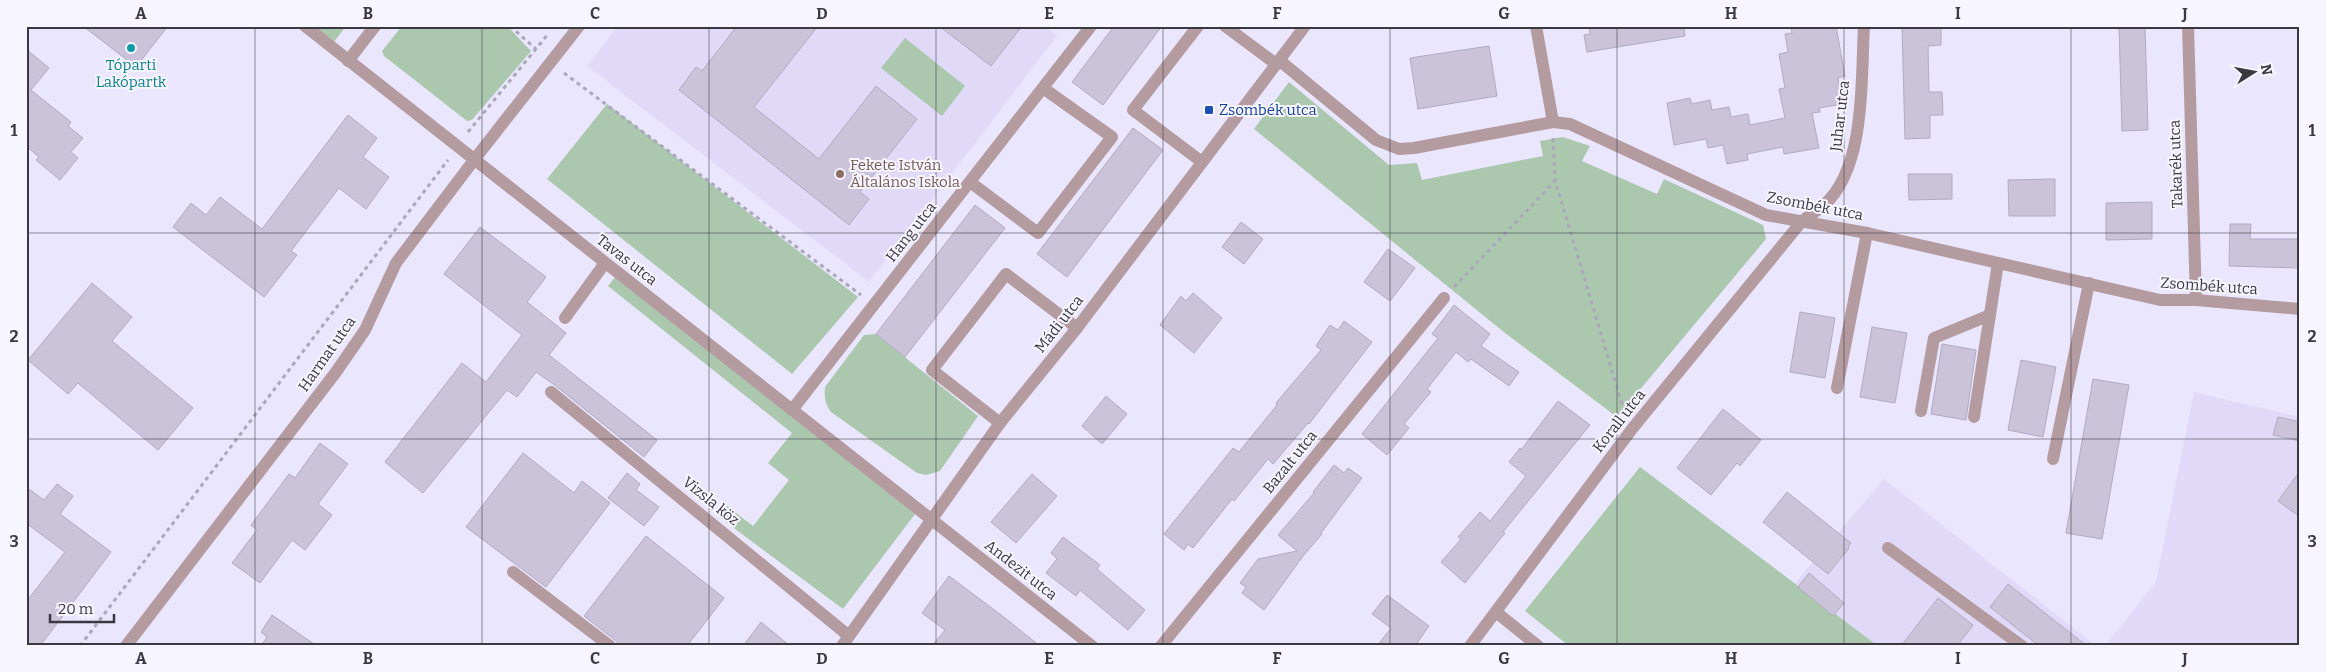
<svg xmlns="http://www.w3.org/2000/svg" width="2326" height="672" viewBox="0 0 2326 672" font-family="Bitter,serif">
  <style>
    .built { fill: #e0daf8 }
    .green { fill: #abc8af }
    .building { fill: #cbc3d9; stroke: #b1aac0 }
    .lines { fill: none; stroke-linecap: round; stroke-linejoin: round }
    .path { stroke: #aaa7b9; stroke-width: 3; stroke-dasharray: 4 4; stroke-linecap: butt }
    .minor { stroke: #b49b9f; stroke-width: 12 }
    .grid { fill: none; stroke: #3a3841; stroke-width: 1; stroke-opacity: 0.55 }
    .culture-dot { fill: #0f9aa8; stroke: #f7f5ff; stroke-width: 2 }
    .transit-dot { fill: #1a4fb4; stroke: #f7f5ff; stroke-width: 2 }
    .education-dot { fill: #8d6e63; stroke: #f7f5ff; stroke-width: 2 }
    .labels { text-anchor: middle; dominant-baseline: central; stroke-width: 4; stroke-linejoin: round; paint-order: stroke }
    .culture-label { font-size: 15px; fill: #0d838f; stroke: #f7f5ff }
    .transit-label { font-size: 15px; fill: #164399; stroke: #f7f5ff; text-anchor: start }
    .street-label { font-size: 15px; fill: #3a3841; stroke: #f7f5ff }
    .education-label { font-size: 15px; fill: #785e54; stroke: #f7f5ff; text-anchor: start }
    .neatline { fill: none; stroke: #3a3841; stroke-width: 2 }
    .grid-label { font-size: 16px; text-anchor: middle; font-weight: bold; fill: #3a3841 }
  </style>
  <rect width="100%" height="100%" fill="#eae6fe"/>
  <!-- built -->
  <g class="built">
    <path d="M618,26H1045L1057,36L869,282L587,66Z"/>
    <path d="M2194,392L2300,417V646H2105L2156,582Z"/>
    <path d="M1884,479L2096,646H1878L1795,583Z"/>
  </g>
  <!-- green -->
  <g class="green">
    <path d="M305,26H346L331,46Z"/>
    <path d="M402,26H507L531,51L472,120L467,121L384,56L382,51Z"/>
    <path d="M905,38L965,86L942,116L881,68Z"/>
    <path d="M1289,82L1389,165L1417,163L1422,180L1543,156L1540,141L1563,137L1590,146L1582,161L1657,194L1664,179L1763,225L1766,239L1617,417L1505,333L1254,129Z"/>
    <path d="M607,104L858,297L792,374L547,179Z"/>
    <path d="M615,277L915,514L843,609L719,517L727,506L753,526L789,480L768,463L792,433L608,286Z"/>
    <path d="M876,334L978,416L940,471L926,475L917,473L831,412C825,404 824,397 825,387L864,335Z"/>
    <path d="M1640,467L1878,646H1569L1525,611Z"/>
  </g>
  <!-- building -->
  <g class="building">
    <path d="M83,26H168L136,67Z"/>
    <path d="M737,26H818L754,107L819,159L876,86L917,119L860,192L869,199L849,225L679,90L696,67L702,71Z"/>
    <path d="M939,26H1022L991,66Z"/>
    <path d="M1114,26H1162L1103,105L1072,82Z"/>
    <path d="M1589,26H1684L1685,36L1587,52L1584,35L1590,34Z"/>
    <path d="M1791,26H1836L1845,76L1838,78L1842,104L1819,108L1820,112L1812,113L1819,148L1784,154L1783,147L1747,154L1748,160L1727,164L1723,145L1708,148L1706,139L1674,145L1667,103L1690,98L1692,104L1710,100L1712,110L1729,107L1731,117L1748,114L1750,125L1785,118L1779,89L1785,88L1779,54L1788,52L1785,34L1792,33Z"/>
    <path d="M1902,26H1941V45L1928,46L1929,92H1942L1943,115H1930V138L1905,139Z"/>
    <path d="M2119,26H2145L2148,130L2122,131Z"/>
    <path d="M1489,46L1497,96L1418,109L1410,58Z"/>
    <path d="M26,49L49,68L31,90L71,122L68,126L83,138L71,152L78,158L60,180L36,160L39,157L26,146Z"/>
    <path d="M348,115L377,138L363,157L389,177L366,209L339,188L291,251L297,255L264,297L173,227L191,203L206,215L220,197L262,229Z"/>
    <path d="M1133,128L1163,150L1067,277L1037,254Z"/>
    <path d="M1908,174H1952V199L1909,200Z"/>
    <path d="M2055,179V216H2009L2008,180Z"/>
    <path d="M2152,202V239L2106,240V203Z"/>
    <path d="M975,205L1005,228L905,357L876,334Z"/>
    <path d="M1241,222L1263,239L1244,264L1222,247Z"/>
    <path d="M2230,224H2251L2250,239H2300V268L2229,266Z"/>
    <path d="M480,227L546,277L527,302L566,333L549,355L657,440L644,457L556,386L536,372L517,397L507,390L423,493L385,462L462,363L486,382L522,335L444,274Z"/>
    <path d="M1388,249L1415,268L1390,301L1364,282Z"/>
    <path d="M92,283L132,317L112,341L193,408L158,450L78,383L68,394L28,360Z"/>
    <path d="M1193,293L1222,318L1194,353L1160,325L1181,296L1186,301Z"/>
    <path d="M1454,305L1490,334L1481,346L1519,372L1509,386L1471,359L1468,362L1456,352L1427,389L1431,392L1404,424L1409,428L1387,455L1362,434L1438,338L1432,334Z"/>
    <path d="M1800,312L1835,318L1825,378L1790,372Z"/>
    <path d="M1344,321L1372,342L1309,424L1308,423L1273,464L1268,459L1234,501L1232,499L1193,548L1188,544L1184,550L1164,534L1233,448L1239,452L1277,405L1276,403L1321,350L1316,346L1330,325L1338,330Z"/>
    <path d="M1872,327L1907,333L1895,403L1860,397Z"/>
    <path d="M1942,344L1976,350L1966,420L1931,414Z"/>
    <path d="M2021,360L2056,367L2043,437L2008,430Z"/>
    <path d="M2093,379L2129,385L2102,539L2066,533Z"/>
    <path d="M1106,396L1127,414L1102,444L1082,426Z"/>
    <path d="M1558,401L1590,425L1503,532L1505,533L1465,583L1441,562L1461,539L1458,537L1480,512L1490,521L1526,476L1509,462L1520,448L1521,450Z"/>
    <path d="M1723,409L1761,440L1740,466L1737,463L1711,495L1677,468Z"/>
    <path d="M2278,417L2300,422V441L2273,435Z"/>
    <path d="M320,443L348,464L318,504L332,515L305,550L292,540L260,583L232,563L257,530L251,525L289,474L295,478Z"/>
    <path d="M523,453L574,493L582,481L610,503L546,587L466,527Z"/>
    <path d="M1334,465L1344,473L1348,468L1362,478L1321,533L1322,534L1303,556L1264,610L1242,593L1246,587L1240,583L1258,559L1297,551L1278,535L1314,493L1313,492Z"/>
    <path d="M2300,471V517L2278,501Z"/>
    <path d="M627,473L640,484L636,490L659,507L644,526L608,498Z"/>
    <path d="M1032,474L1057,496L1016,543L991,522Z"/>
    <path d="M57,484L73,496L60,514L111,552L40,646H26V602L65,552L26,523V487L44,500Z"/>
    <path d="M1787,492L1851,543L1848,547L1849,548L1828,574L1763,522Z"/>
    <path d="M646,536L724,598L687,646H620L615,640L584,616Z"/>
    <path d="M1063,537L1100,565L1097,569L1145,610L1128,630L1080,590L1076,596L1046,573L1057,559L1051,553Z"/>
    <path d="M1809,573L1844,603L1833,616L1798,587Z"/>
    <path d="M949,576L1001,615L1040,646H932L945,630L922,613Z"/>
    <path d="M2008,584L2064,628L2087,646H2039L1990,607Z"/>
    <path d="M1387,595L1429,626L1415,646H1377L1391,628L1372,614Z"/>
    <path d="M1938,598L1973,625L1957,646H1901Z"/>
    <path d="M272,615L317,646H261L267,637L261,632Z"/>
    <path d="M761,622L790,646H743Z"/>
  </g>
  <g class="lines">
    <!-- path -->
    <g class="path">
      <path d="M510,26L536,49"/>
      <path d="M564,73L861,295"/>
      <path d="M468,132L549,33"/>
      <path d="M1553,138L1555,180L1624,411"/>
      <path d="M1454,287L1555,181"/>
      <path d="M80,646L448,160"/>
    </g>
    <!-- minor -->
    <g class="minor">
      <path d="M305,26L1092,646"/>
      <path d="M1198,26L1133,110L1202,162"/>
      <path d="M1225,26L1276,64"/>
      <path d="M1536,26L1553,122"/>
      <path d="M2188,26L2196,300"/>
      <path d="M1279,60L1376,140L1399,149L1414,148L1553,122L1570,124L1766,215L1867,233L2160,300H2196L2300,309"/>
      <path d="M348,61L375,26"/>
      <path d="M970,182L1038,233L1112,137L1043,88"/>
      <path d="M565,318L605,263"/>
      <path d="M1837,388L1867,233"/>
      <path d="M551,392L849,636"/>
      <path d="M792,410L1091,26"/>
      <path d="M1921,411L1934,338L1990,315"/>
      <path d="M1974,417L1998,263"/>
      <path d="M1000,423L932,370L1006,274L1077,328"/>
      <path d="M2053,459L2089,283"/>
      <path d="M1888,548L2022,646"/>
      <path d="M513,572L610,646"/>
      <path d="M1496,612L1538,646"/>
      <path d="M126,646L336,372L365,330L396,263L474,160L579,26"/>
      <path d="M842,646L1000,423L1077,328L1305,26"/>
      <path d="M1161,646L1444,298"/>
      <path d="M1470,646L1632,429L1802,221C1809,216 1817,211 1824,205C1866,168 1861,79 1864,26"/>
    </g>
  </g>
  <!-- grid -->
  <path class="grid" d="M255,26V646M482,26V646M709,26V646M936,26V646M1163,26V646M1390,26V646M1617,26V646M1844,26V646M2071,26V646M26,233H2300M26,439H2300"/>
  <!-- markers -->
  <circle class="culture-dot" cx="131" cy="48" r="5"/>
  <rect class="transit-dot" x="1204" y="105" width="10" height="10" rx="2.5"/>
  <circle class="education-dot" cx="840" cy="174" r="5"/>
  <g class="labels">
    <!-- culture labels -->
    <g class="culture-label">
      <text x="131" y="65">Tóparti<tspan x="131" dy="17">Lakópartk</tspan></text>
    </g>
    <!-- transit labels -->
    <g class="transit-label">
      <text x="1219" y="110">Zsombék utca</text>
    </g>
    <!-- street labels -->
    <g class="street-label">
      <text transform="translate(1840 116) rotate(-83)">Juhar utca</text>
      <text transform="translate(2176 164) rotate(-92)">Takarék utca</text>
      <text transform="translate(1815 206) rotate(11)">Zsombék utca</text>
      <text transform="translate(911 232) rotate(-52)">Hang utca</text>
      <text transform="translate(627 260) rotate(38)">Tavas utca</text>
      <text transform="translate(2209 286) rotate(4)">Zsombék utca</text>
      <text transform="translate(1059 324) rotate(-52)">Mádi utca</text>
      <text transform="translate(327 354) rotate(-55)">Harmat utca</text>
      <text transform="translate(1619 421) rotate(-52)">Korall utca</text>
      <text transform="translate(1290 462) rotate(-51)">Bazalt utca</text>
      <text transform="translate(711 501) rotate(39)">Vizsla köz</text>
      <text transform="translate(1021 570) rotate(38)">Andezit utca</text>
    </g>
    <!-- education labels -->
    <g class="education-label">
      <text x="850" y="165">Fekete István<tspan x="850" dy="17">Általános Iskola</tspan></text>
    </g>
  </g>
  <!-- border -->
  <rect width="2326" height="672" fill="none" stroke="#f7f5ff" stroke-width="55"/>
  <!-- north arrow -->
  <g transform="translate(2254 72) rotate(79)" stroke="#f7f5ff" stroke-width="4" paint-order="stroke">
  <path d="M0-4L9 19L0 12L-9 19Z" fill="#3a3841"/>
  <text y="-8" font-size="14" font-weight="bold" text-anchor="middle" fill="#3a3841">N</text>
  </g>
  <!-- scale -->
  <path d="M50 614v8h64v-8" fill="none" stroke="#3a3841" stroke-width="2.5"/>
  <text x="58" y="614" font-size="15" fill="#3a3841" stroke="#f7f5ff" stroke-width="4" paint-order="stroke">20 m</text>
  <rect x="28" y="28" width="2270" height="616" class="neatline"/>
  <g class="grid-label">
    <text x="141" y="19">A</text>
    <text x="368" y="19">B</text>
    <text x="595" y="19">C</text>
    <text x="822" y="19">D</text>
    <text x="1049" y="19">E</text>
    <text x="1277" y="19">F</text>
    <text x="1504" y="19">G</text>
    <text x="1731" y="19">H</text>
    <text x="1958" y="19">I</text>
    <text x="2185" y="19">J</text>
    <text x="14" y="136">1</text>
    <text x="2312" y="136">1</text>
    <text x="14" y="342">2</text>
    <text x="2312" y="342">2</text>
    <text x="14" y="547">3</text>
    <text x="2312" y="547">3</text>
    <text x="141" y="664">A</text>
    <text x="368" y="664">B</text>
    <text x="595" y="664">C</text>
    <text x="822" y="664">D</text>
    <text x="1049" y="664">E</text>
    <text x="1277" y="664">F</text>
    <text x="1504" y="664">G</text>
    <text x="1731" y="664">H</text>
    <text x="1958" y="664">I</text>
    <text x="2185" y="664">J</text>
  </g>
</svg>
